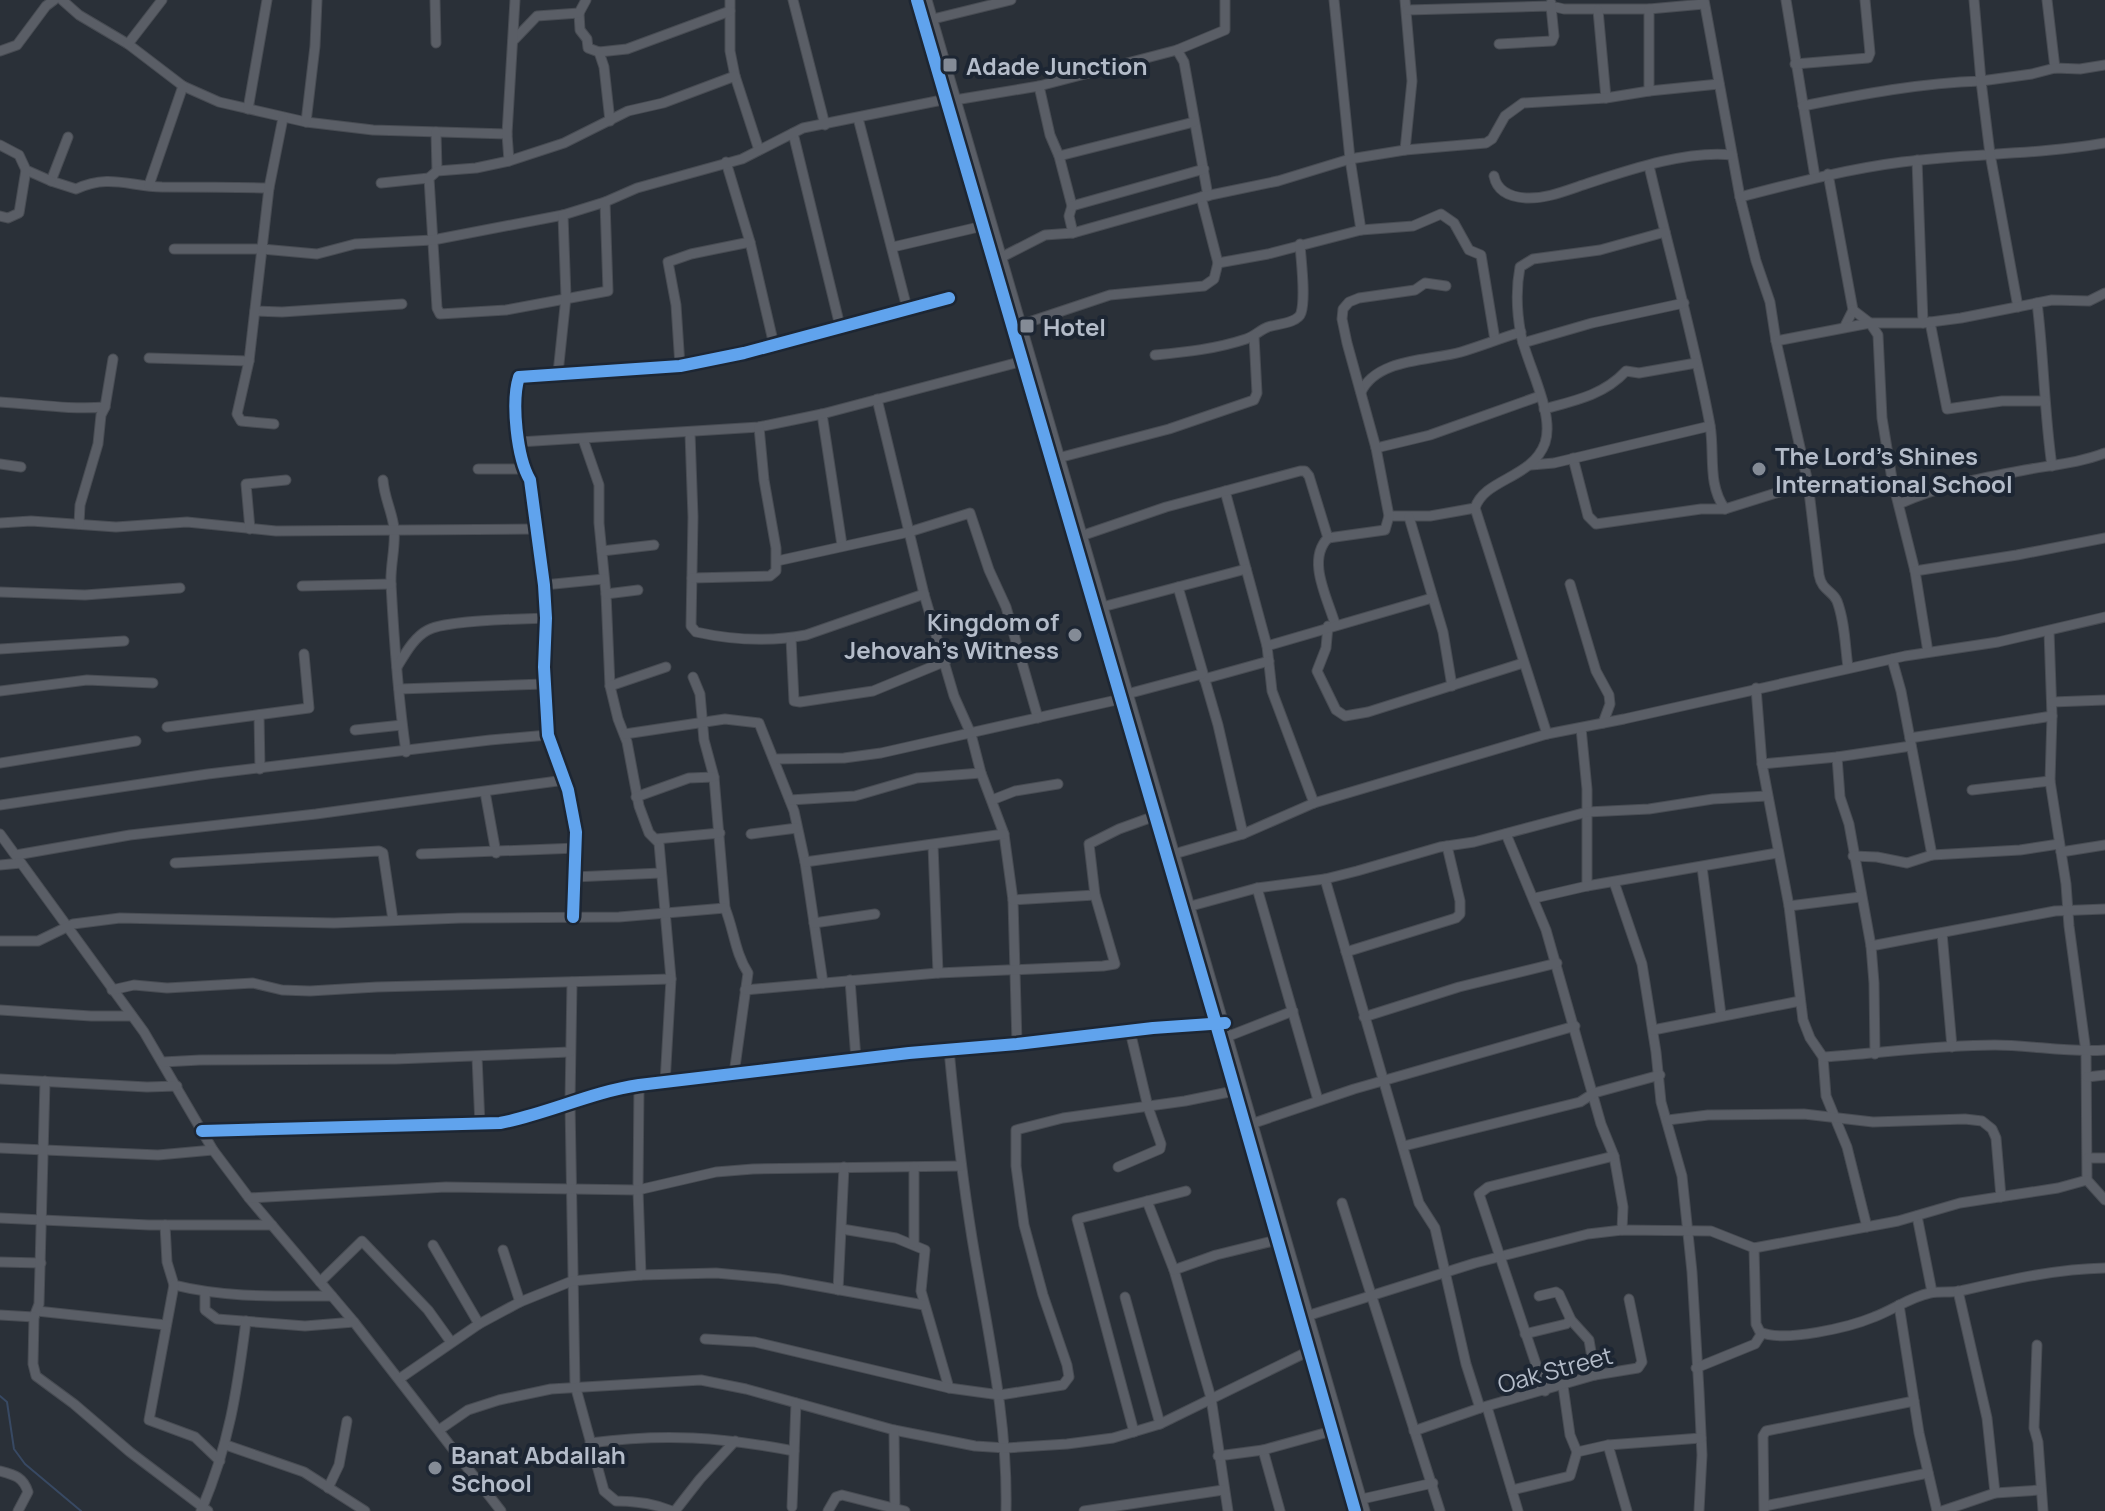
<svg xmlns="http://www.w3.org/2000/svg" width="2105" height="1511" viewBox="0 0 2105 1511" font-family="Manrope,sans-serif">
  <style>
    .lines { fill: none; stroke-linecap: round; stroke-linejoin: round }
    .stream { stroke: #384963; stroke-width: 2 }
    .minor-casing { stroke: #484c53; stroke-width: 11 }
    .minor { stroke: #5a5e66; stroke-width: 9 }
    .cycleway-casing { stroke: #1d2633; stroke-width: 17 }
    .cycleway { stroke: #60a3ed; stroke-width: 12 }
    .poi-dot { fill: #848b96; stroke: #1d2633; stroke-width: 3 }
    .labels { text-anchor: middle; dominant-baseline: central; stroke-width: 8; stroke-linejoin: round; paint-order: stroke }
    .poi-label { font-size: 24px; font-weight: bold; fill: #b4bcc9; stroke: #1d2633; text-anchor: start }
    .street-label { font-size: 24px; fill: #b4bcc9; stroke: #1d2633 }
  </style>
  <rect width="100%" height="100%" fill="#2a3038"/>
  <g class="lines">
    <!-- stream -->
    <path class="stream" d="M0,1396L7,1402L14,1449L25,1464L81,1511"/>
    <defs>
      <g id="minor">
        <path d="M62,0L79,15L128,44L183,86L219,102L306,122L373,130L507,134"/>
        <path d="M435,0L436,43"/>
        <path d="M730,0V51L735,76L759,150"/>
        <path d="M793,0L825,125"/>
        <path d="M917,0L1216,1024L1355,1511"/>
        <path d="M927,0L1365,1511"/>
        <path d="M1334,0L1350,159L1361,230"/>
        <path d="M1405,0L1412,81L1405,150"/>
        <path d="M1704,0L1740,197L1756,261L1770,302L1776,341L1808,483L1819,575C1822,591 1832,590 1837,601C1845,622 1845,646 1848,667"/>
        <path d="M1786,0L1815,177"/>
        <path d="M2047,0L2055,68"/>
        <path d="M1551,3V6L1564,9H1649L1704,4"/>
        <path d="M1407,10L1551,6L1554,36L1552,41L1499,44"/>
        <path d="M1598,10L1606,98"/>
        <path d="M579,13L580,30L587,39L588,48L599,52"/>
        <path d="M929,20L1011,0"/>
        <path d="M513,41L537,16L579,13L586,0"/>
        <path d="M128,44L162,0"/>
        <path d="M1177,50L1225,30V0"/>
        <path d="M0,51L17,45L46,6L54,0"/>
        <path d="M1795,64L1868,58L1870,53L1865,0"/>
        <path d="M1039,86L1050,135L1059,156L1072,206L1069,216L1073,233"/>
        <path d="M1649,91V9"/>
        <path d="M955,100L1039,86L1177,50L1184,62L1208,196"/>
        <path d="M1803,106C1862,94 1921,83 1981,81L1974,0"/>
        <path d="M248,109L267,0"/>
        <path d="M858,118L907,308"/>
        <path d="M610,121L604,67L599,52L627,49L730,11"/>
        <path d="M306,122L315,46L317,0"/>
        <path d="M436,132L437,171"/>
        <path d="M793,133L840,326"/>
        <path d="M68,137L51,181L76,189C109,174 128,186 162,187C197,187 233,187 269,188"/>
        <path d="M0,145L19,155L26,170L51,181"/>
        <path d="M1059,156L1194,122"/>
        <path d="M1917,160L1923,323"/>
        <path d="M509,161L507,134L515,0"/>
        <path d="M726,162L750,242L774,345"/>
        <path d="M1649,166C1669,252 1694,338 1710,425C1715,454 1707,484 1725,509"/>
        <path d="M1828,174L1853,310L1845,326"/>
        <path d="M1494,176C1497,191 1510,197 1526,198C1547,199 1567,190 1586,184C1629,170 1687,150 1732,155"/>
        <path d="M381,183L429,178"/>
        <path d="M149,185L183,86"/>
        <path d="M1201,197L1218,263"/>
        <path d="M1740,197C1794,183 1847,169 1902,162C1970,153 2038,155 2105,143"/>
        <path d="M605,202L608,291L506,310L440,314L437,308L429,178L437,171L476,168L509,161L564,143L628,111L663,103L735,76"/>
        <path d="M1072,206L1204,169"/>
        <path d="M0,216L8,218L19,213L26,170"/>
        <path d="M893,247L983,226"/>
        <path d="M174,249H262L317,254L355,244L433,240L563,215L605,202L637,188L742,159L803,128L947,99"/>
        <path d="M1000,258L1045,235L1073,233L1201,197L1278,181L1350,159L1405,150L1486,143L1492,139L1505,116L1523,103L1606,98L1649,91L1719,84"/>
        <path d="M2037,303C2044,357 2044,412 2052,466"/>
        <path d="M2018,307L1990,154L1981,81L2032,74L2055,68L2080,69L2105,65"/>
        <path d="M1853,310L1870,323L1878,335L1882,418L1892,479L1915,571L1928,652"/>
        <path d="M255,311L282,312L402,304"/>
        <path d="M1930,322L1947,409L2002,401H2044"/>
        <path d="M1020,325L1110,295L1204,286L1214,279L1218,263L1268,254L1361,230L1413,226L1441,214L1454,223L1469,250L1481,255L1495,340"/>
        <path d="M1776,341L1870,323H1923L1961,318L2052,300L2089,301L2105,293"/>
        <path d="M1523,343L1592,323L1684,303"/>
        <path d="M1155,355C1186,352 1216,349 1246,339C1255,336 1260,330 1268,327C1277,324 1298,323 1301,313C1306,297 1301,261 1300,244"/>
        <path d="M149,358L249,361"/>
        <path d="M680,366L676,305L668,262L691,254L750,242"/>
        <path d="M558,373L566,297L563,215"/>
        <path d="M1361,392C1377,358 1429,361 1461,352C1481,346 1501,338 1521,332"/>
        <path d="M877,399L924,594L954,696L971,734L981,773L1004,834L1013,900L1017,1044"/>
        <path d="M0,402C35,404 70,410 105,407"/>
        <path d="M1544,409C1574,401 1604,395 1626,371L1639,373L1696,363"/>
        <path d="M822,414L842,545"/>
        <path d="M274,424L241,421L237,414L249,361L269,188L283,118"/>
        <path d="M690,433L693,517L691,626L696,632C732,640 770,642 806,635L924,594"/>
        <path d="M583,439L599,485V523L606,594L610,686L618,719L627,742L639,806L649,833L659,843L671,979L665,1083"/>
        <path d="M519,442L759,427L822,414L1027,360"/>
        <path d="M1376,448L1430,435L1540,396"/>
        <path d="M1058,458L1169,429L1254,400L1257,393L1254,336"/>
        <path d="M1573,458L1588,516L1596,524L1701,509H1725L1808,483"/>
        <path d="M0,464L21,467"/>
        <path d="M1531,465L1554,463L1710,426"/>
        <path d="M478,469H523"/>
        <path d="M383,480C384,497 392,511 394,528C396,547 390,565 391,584C394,640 398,696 406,752"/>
        <path d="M1225,491L1267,646L1272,691L1314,803"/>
        <path d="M1899,504C1939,486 1982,478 2025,470C2052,465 2079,463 2105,453"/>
        <path d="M1389,516H1430L1475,508"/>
        <path d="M1409,517L1443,632L1452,686"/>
        <path d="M0,523L31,521L116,527L187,522L276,531L536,529"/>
        <path d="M79,524L80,505L98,444L101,415L105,407L113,359"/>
        <path d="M250,529L246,484L286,480"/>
        <path d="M1081,536L1166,507L1300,471H1305L1309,476L1328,538L1385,530L1389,516L1376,448L1347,343L1342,319L1343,309L1349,302L1359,298L1415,290L1425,283L1446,286"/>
        <path d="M1328,538C1306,560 1328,599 1335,624"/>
        <path d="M602,551L654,545"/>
        <path d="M777,561L909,532L970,513L989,570L1006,607L1038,718"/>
        <path d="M1915,571L2017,555L2105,538"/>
        <path d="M692,578L770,576L776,571V548L764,480L759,427"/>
        <path d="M1570,584L1596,671L1609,695L1610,704L1603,723"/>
        <path d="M544,585L604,579"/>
        <path d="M302,586L391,584"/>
        <path d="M1178,587L1218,725L1243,834"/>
        <path d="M0,592L85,595L180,588"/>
        <path d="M606,594L638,590"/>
        <path d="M1102,607L1246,569"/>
        <path d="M1328,626L1326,648L1317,671L1336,710L1345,716L1368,712L1523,663"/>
        <path d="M2049,631L2052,716L2050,781L2066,884L2069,926L2086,1052L2087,1180L2105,1200"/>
        <path d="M791,638L794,701L800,702L873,691L946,661"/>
        <path d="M1267,646L1432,598"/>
        <path d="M0,649L124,641"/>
        <path d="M1892,659L1901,691L1932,855"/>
        <path d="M397,667C405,654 414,637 428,630C447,620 521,619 546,618"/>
        <path d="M693,677L700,694L704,740L714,777L725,908C734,930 735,953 748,973L734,1074"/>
        <path d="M1204,679L1269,661"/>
        <path d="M610,686L666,667"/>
        <path d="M1756,688L1762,764L1789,906L1803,1020L1810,1038L1823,1057L1826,1096L1847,1147L1867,1227"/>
        <path d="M399,689L544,684"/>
        <path d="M0,691L87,680L153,683"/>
        <path d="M1127,694L1202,674"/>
        <path d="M2052,702L2105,700"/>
        <path d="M259,715L260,769"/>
        <path d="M167,727L309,708L304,654"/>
        <path d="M1581,728L1587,789V886"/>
        <path d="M355,730L402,725"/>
        <path d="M625,734L725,719L759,723L794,811L805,862L823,983"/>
        <path d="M1547,734L1475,508C1485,478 1532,479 1545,443C1555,414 1527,364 1521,335C1517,314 1516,288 1520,267L1533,259L1600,250L1665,232"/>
        <path d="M1910,738L2052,716"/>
        <path d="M1837,757L1840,797L1849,824L1871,946L1874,983L1875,1054"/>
        <path d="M775,759L844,758L881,753L1121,699"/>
        <path d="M0,763L136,741"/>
        <path d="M1762,764L1837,757L1911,746"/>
        <path d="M1972,790L2050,781"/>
        <path d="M485,792L496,853"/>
        <path d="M636,797L689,778L714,777"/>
        <path d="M790,800L855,796L917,778L981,773"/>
        <path d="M992,800L1015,791L1058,784"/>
        <path d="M0,805L208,774L490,740L548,735"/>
        <path d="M0,834L144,1032L213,1150L249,1198L354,1322L501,1511"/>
        <path d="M751,834L797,828"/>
        <path d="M1506,834L1546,930L1601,1124L1614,1156L1623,1207L1622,1230"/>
        <path d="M656,839L720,833"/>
        <path d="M933,845L938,973"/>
        <path d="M2061,852L2105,845"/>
        <path d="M421,854L577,848"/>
        <path d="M1174,854L1243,834L1314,803L1547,734L1624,719L1905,656L1998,642L2105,617"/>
        <path d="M16,855L130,835L316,814L565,780"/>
        <path d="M1853,856L1877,857L1907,863L1932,855L2020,850L2059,844"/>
        <path d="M805,862L1004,834"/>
        <path d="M175,863L379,851L383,853L393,920"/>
        <path d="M0,865L21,863"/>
        <path d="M1702,867L1721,1015"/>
        <path d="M574,877L661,873"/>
        <path d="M1325,879L1419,1203L1435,1228L1466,1364L1480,1408"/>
        <path d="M1614,882L1642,964L1656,1052L1661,1102L1682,1176L1692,1272L1699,1391L1702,1455L1699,1511"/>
        <path d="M1257,888L1318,1100"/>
        <path d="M1535,898L1587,886L1777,853"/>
        <path d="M1013,900L1095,895"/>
        <path d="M1191,906L1257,888L1325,879L1357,871L1440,847L1474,842L1587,812L1649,809L1713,799L1767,796"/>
        <path d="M1789,906L1860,897"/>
        <path d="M573,917L576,832L568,790L548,735L544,667L546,618L544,585L530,480C517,458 511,402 519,377L680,366L744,353L949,298"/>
        <path d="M814,923L875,914"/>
        <path d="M1942,933L1952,1047"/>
        <path d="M0,941H38L73,924L120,918L334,923L461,918L619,917L725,908"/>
        <path d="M1871,946L2055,911L2105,909"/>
        <path d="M1346,952L1456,918L1460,914V901L1447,846"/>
        <path d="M850,980L856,1059"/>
        <path d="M572,982L570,1103L575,1385L604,1491L616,1501C636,1501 653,1503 672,1511"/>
        <path d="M112,990L134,985L167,988L253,983L282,990L310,991L377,987L671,979"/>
        <path d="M745,990L938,973L1103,966L1115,964L1095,895L1089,844L1119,829L1155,816"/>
        <path d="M0,1010L91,1016H132"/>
        <path d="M1364,1017L1459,987L1557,963"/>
        <path d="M1653,1030L1800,1001"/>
        <path d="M1229,1036L1293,1011"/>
        <path d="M949,1050C955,1113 962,1176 972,1238C987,1330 1008,1418 1006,1511"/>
        <path d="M477,1057L480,1125"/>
        <path d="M1823,1057C1880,1053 1938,1045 1995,1045C2032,1045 2068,1053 2105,1050"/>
        <path d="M163,1062L200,1060L396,1059L570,1052"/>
        <path d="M2087,1077L2105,1075"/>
        <path d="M0,1079L147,1087L177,1086"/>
        <path d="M639,1085L638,1190L641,1275"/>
        <path d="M1668,1120L1708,1115L1804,1114L1873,1122L1965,1119L1982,1121L1992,1129L1996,1138L2001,1197"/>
        <path d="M1254,1123L1354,1089L1575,1026"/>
        <path d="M202,1131L500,1123C547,1114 591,1092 639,1085L909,1053L1222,1024"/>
        <path d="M1404,1146L1580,1102L1594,1093L1660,1075"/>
        <path d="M0,1148L158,1155L213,1150"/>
        <path d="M2088,1158H2105"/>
        <path d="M1118,1167L1160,1149L1161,1144L1148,1107L1130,1031"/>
        <path d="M249,1198L446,1187L638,1190L716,1172L753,1169L961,1166"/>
        <path d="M1147,1201L1174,1270L1211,1398L1228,1511"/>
        <path d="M1342,1203L1440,1511"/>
        <path d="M1917,1216L1932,1292"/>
        <path d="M0,1218L149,1225H272"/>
        <path d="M165,1225L167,1262L174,1285C226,1298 278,1296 332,1296"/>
        <path d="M842,1229L896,1238L925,1250L921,1291L949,1388"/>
        <path d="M914,1243V1167"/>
        <path d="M433,1245L479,1324"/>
        <path d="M1754,1248L1756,1324L1760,1332C1784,1343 1850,1327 1874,1317C1893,1310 1910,1297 1930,1293C1940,1291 1950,1293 1960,1291C2009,1280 2055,1269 2105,1268"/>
        <path d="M503,1250L520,1302"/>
        <path d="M0,1262L41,1263"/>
        <path d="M1174,1270L1216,1255L1277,1240"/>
        <path d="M320,1282L362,1241L428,1310L451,1342"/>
        <path d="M174,1285L149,1420L195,1437L220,1461"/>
        <path d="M838,1290L844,1167"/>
        <path d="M1958,1291L1987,1418L1995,1493"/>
        <path d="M205,1293V1310L217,1319L305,1326L354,1322"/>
        <path d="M1539,1296L1556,1292L1559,1294L1571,1320L1589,1340L1595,1375"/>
        <path d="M1125,1297L1160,1424"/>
        <path d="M1899,1305L1919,1433L1937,1511"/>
        <path d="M37,1311L166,1325"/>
        <path d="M0,1315L34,1317L39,1304L45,1081"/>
        <path d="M1310,1315L1475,1263L1588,1234L1622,1230L1711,1231L1754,1248L1898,1221L1960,1203L2058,1188L2087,1180"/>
        <path d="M34,1317L33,1364L36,1376L74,1404L130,1452L208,1511"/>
        <path d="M1525,1334L1566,1324L1571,1320"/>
        <path d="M705,1339L755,1342L949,1388L1000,1395L1063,1385L1069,1377L1067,1365L1043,1295L1024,1225L1016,1166V1130L1063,1118L1185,1101L1234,1091"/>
        <path d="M2037,1345L2034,1428L2038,1442L2043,1511"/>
        <path d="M1696,1368L1755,1344L1762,1333"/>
        <path d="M399,1379L479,1324L520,1302L572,1281L641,1275L716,1273L779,1279L924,1305"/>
        <path d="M1563,1386L1570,1435L1577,1452"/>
        <path d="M1545,1391L1479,1194L1488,1187L1614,1156"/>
        <path d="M1487,1407L1518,1511"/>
        <path d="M439,1430L468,1410L499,1400L551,1389L701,1380L746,1389L894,1430L975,1446L1006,1448L1067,1444L1113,1438L1160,1424L1309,1351"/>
        <path d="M894,1430L895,1511"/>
        <path d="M1414,1431L1480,1408L1595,1375L1638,1368L1642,1362L1629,1299"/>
        <path d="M1134,1432L1077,1219L1186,1191"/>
        <path d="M590,1443C665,1433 721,1437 794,1451"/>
        <path d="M226,1445L304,1472L365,1511"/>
        <path d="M1608,1445L1627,1511"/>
        <path d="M1263,1450L1280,1511"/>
        <path d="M1218,1456L1263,1450L1332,1431"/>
        <path d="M0,1471C15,1475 23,1477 28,1492L18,1511"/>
        <path d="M328,1488L339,1465L347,1421"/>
        <path d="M1512,1490L1570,1476L1577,1452L1608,1445L1701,1438"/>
        <path d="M1362,1499L1433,1483"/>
        <path d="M1765,1506L1928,1473"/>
        <path d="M792,1507L796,1403"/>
        <path d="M201,1511C229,1445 237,1392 246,1321"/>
        <path d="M675,1511L700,1479L735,1441"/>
        <path d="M828,1511L836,1497L842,1495L905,1511"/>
        <path d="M1084,1511L1223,1490"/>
        <path d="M1764,1511L1763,1436L1766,1431L1914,1401"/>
        <path d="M1942,1511L1995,1493L2040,1490"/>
      </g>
    </defs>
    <!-- minor casing -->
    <use href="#minor" class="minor-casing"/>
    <!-- minor -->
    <use href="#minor" class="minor"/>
    <defs>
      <g id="cycleway">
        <path d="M917,0L1216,1024L1355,1511"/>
        <path d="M573,917L576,832L568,790L548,735L544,667L546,618L544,585L530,480C517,458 511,402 519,377L680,366L744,353L949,298"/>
        <path d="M202,1131L500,1123C547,1114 591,1092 639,1085L909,1053L1017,1044L1153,1028L1225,1023"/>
      </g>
    </defs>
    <!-- cycleway casing -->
    <use href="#cycleway" class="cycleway-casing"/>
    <!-- cycleway -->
    <use href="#cycleway" class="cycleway"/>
  </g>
  <!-- markers -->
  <g class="poi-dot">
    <rect x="942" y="57" width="16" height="16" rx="4"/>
    <rect x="1019" y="318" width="16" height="16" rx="4"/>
    <circle cx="1759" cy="469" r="8"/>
    <circle cx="1075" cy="635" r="8"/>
    <circle cx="435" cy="1468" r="8"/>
  </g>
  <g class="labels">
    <!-- poi labels -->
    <g class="poi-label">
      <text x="966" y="65">Adade Junction</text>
      <text x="1043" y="326">Hotel</text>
      <text x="1775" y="455">The Lord’s Shines<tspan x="1775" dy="28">International School</tspan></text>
      <text x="1059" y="621" text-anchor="end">Kingdom of<tspan x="1059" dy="28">Jehovah's Witness</tspan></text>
      <text x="451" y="1454">Banat Abdallah<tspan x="451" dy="28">School</tspan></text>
    </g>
    <!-- street labels -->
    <g class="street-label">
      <text transform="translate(1555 1369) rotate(-15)">Oak Street</text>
    </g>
  </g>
</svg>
